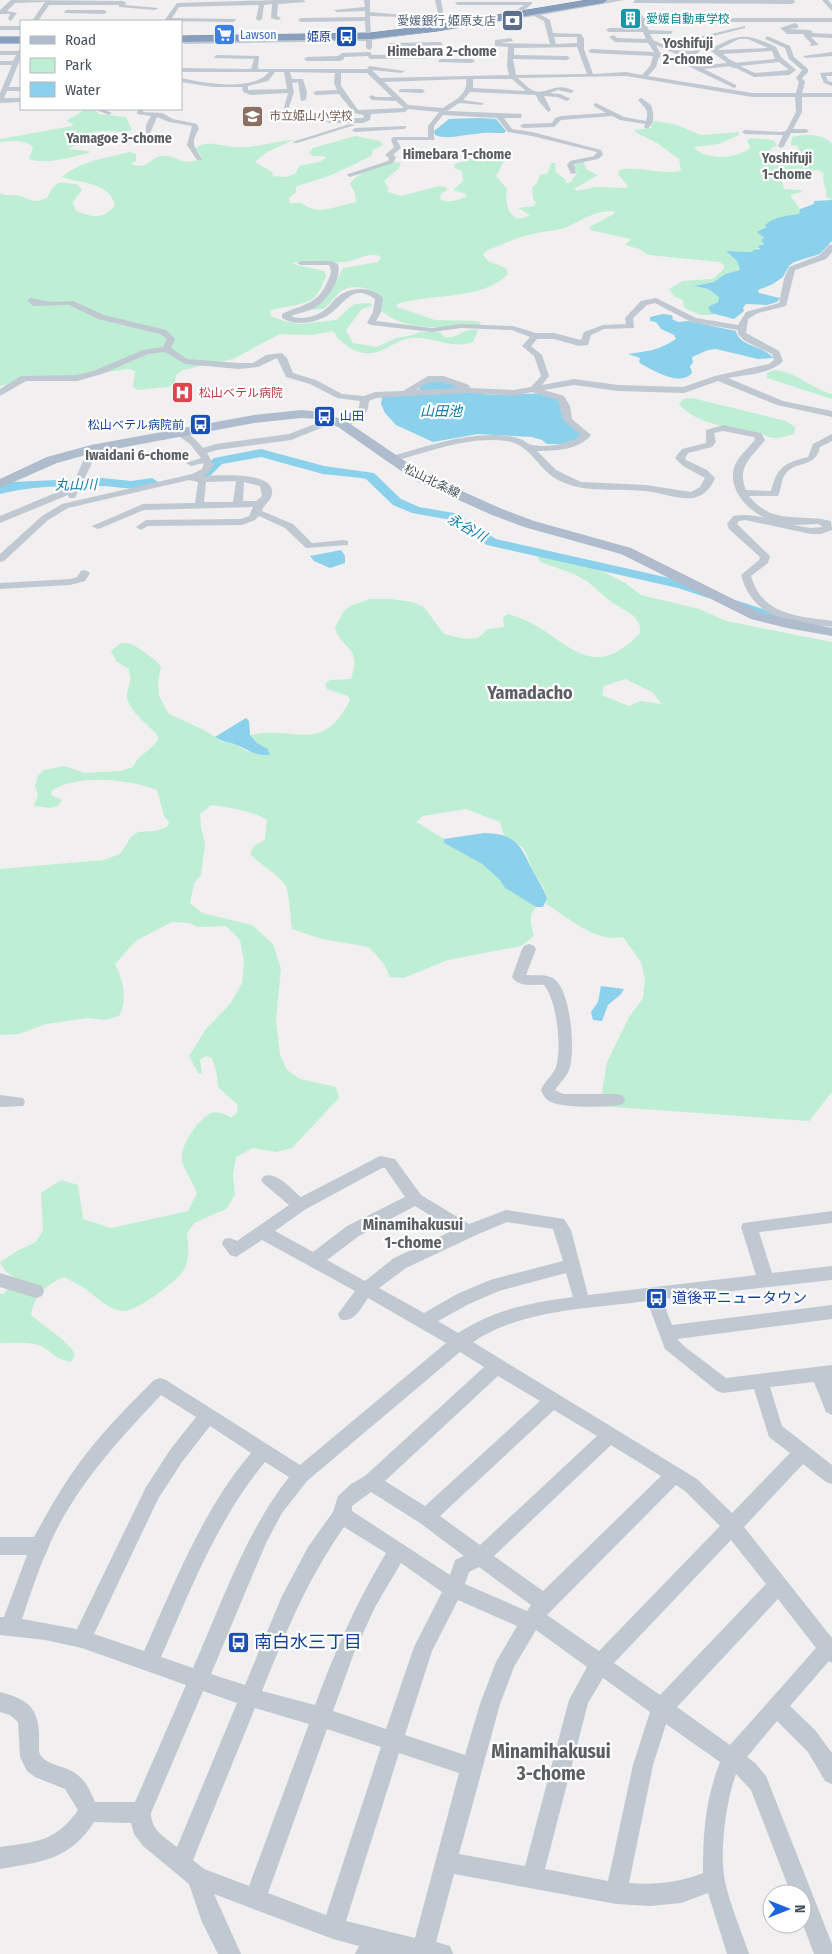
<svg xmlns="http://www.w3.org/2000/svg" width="832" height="1954" viewBox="0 0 832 1954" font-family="'Fira Sans Condensed','Noto Sans JP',sans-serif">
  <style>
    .green { fill: #beefd4; fill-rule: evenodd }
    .water { fill: #8bd1eb }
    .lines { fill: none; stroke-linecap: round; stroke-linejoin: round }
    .river { fill: #8bd1eb; fill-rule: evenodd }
    .highway-casing { stroke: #7289a9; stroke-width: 1 }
    .minor { fill: #c0c8d1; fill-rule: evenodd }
    .major { fill: #afbccd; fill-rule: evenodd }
    .highway { fill: #879ebd; fill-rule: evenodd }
    .minor-bridge { stroke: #c0c8d1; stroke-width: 6 }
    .labels { text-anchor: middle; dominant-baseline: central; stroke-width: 4.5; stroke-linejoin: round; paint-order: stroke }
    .far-culture-label { font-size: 12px; fill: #0d838f; stroke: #fff; text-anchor: start }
    .far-service-label { font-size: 12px; fill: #4e5e75; stroke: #fff; text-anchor: end }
    .far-shop-label { font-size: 12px; fill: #366cbe; stroke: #fff; text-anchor: start }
    .far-transit-label { font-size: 12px; fill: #164399; stroke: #fff; text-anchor: end }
    .far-education-label { font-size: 12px; fill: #785e54; stroke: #fff; text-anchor: start }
    .far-health-label { font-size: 12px; fill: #be3a42; stroke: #fff; text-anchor: start }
    .far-street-label { font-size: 12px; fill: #47515c; stroke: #fff }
    .far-neighbourhood-label { font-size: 14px; font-weight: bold; fill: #5b5f64; stroke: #fff }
    .far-water-label { font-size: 14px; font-style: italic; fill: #0e7ea9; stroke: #fff }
    .transit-label { font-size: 15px; fill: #164399; stroke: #fff; text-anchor: start }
    .neighbourhood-label { font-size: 16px; font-weight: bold; fill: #5b5f64; stroke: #fff }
    .quarter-label { font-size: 18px; font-weight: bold; fill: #5b5f64; stroke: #fff }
    .near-transit-label { font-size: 18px; fill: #164399; stroke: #fff; text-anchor: start }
    .near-neighbourhood-label { font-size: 19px; font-weight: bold; fill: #5b5f64; stroke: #fff }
  </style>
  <rect width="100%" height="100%" fill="#f1efef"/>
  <!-- green -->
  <g class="green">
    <path d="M86,109H94L99,114L126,117L132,130C119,134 106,129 93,132L91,138L68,149L89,151V153C70,157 48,165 29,159L33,147C23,139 13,141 0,142V139L72,126L73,124L66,121Z"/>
    <path d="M652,121L674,124L701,135L739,132V135L718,144L694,147C705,161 738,159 750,148L747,140L750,138L774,140L777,146L771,148L773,157L789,161L790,153L799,149L797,146L791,145L792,137C803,134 824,133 832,144V200L826,197C828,188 821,182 824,174L818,170L798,173L782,181L784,189L801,190L802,192L790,195L800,209L799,214L771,221L767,227L761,231L764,244L753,252L726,251L737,261L740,270L725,274L714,282L694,286L708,289L719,297L720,300L709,309L714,315H701L684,308L683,300L675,297L669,289L683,281L712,279L724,269V265L719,262L649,255L639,249L625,245L631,239L590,230L591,226L614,214V211C596,210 582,220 567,227C556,231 544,231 533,234C517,237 501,245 486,251L483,255L488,261L506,268L508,274C482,301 431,293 397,304V307L435,320L475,321L480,322V325C447,326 408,334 380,310L382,303L381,296C372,289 355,283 343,290C336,294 331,304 323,309L310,310L335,284L343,268L378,262L381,257C371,251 360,259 350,261C331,265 312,257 293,263V264L324,271L326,275C324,281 320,292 315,297C308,305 282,307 271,310L270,312L271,316L284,321L300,324L336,320L354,304L371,303L372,306L362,309L346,330L353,343L377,347L396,338L413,335L419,332H440L444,337C461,339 462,327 478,330L473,342C453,350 432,336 411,338C394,340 382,356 364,353C353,352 345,344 337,338L336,334L333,331L312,335L280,334L233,359L183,370L176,375L175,383L168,387L137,390L133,387L135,371L128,369L75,377L45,376L0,386V193C7,197 14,194 20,196C33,201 33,203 47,198C56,180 59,181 78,185L82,190L73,202L75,210C90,217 104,221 115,205C108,181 81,184 62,177C80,161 107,158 130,152L136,154V161L131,164C149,171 150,156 163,156C170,155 176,159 182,161C189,163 194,161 201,159L202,157L195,149C204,139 222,146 234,147C254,149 274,141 293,140L267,152L255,162L272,172L273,176L286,177L295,174L299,166L319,162L326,158L324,156H313L309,153L313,148L355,136L380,141L383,145L373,150L371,156C356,163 341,171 326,177C316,181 306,182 296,187V192L289,198L290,203H302C317,217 339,205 356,202L355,193L350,184C357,172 382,164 395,162L401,163L399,168L384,181L388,187V192L401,196L439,186L446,187L447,190L441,194L440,199C449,204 457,200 466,197V194L453,190L463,181L462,171L454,168L455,164L473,158L482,150L488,149L503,155L505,159L496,176L507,189C504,204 510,227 530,215L518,208L534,206L536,202L533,199L532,187L537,183L540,175L548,173L551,163H555L556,172L566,180V183L571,182L577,173L574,167L576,163L584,162L586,169L598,175L574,189L577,191L595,187L626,188L628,186L618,174L620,170C637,165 670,177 681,170L679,159L657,143L635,132V130L651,128Z"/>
    <path d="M774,370C795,371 812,389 832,394V399L767,378V373Z"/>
    <path d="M692,398L786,421L795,427L794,434C787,436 781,438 774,438C768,438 762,433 756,432C729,426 698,426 679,404L683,399Z"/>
    <path d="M542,555L602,571L625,583L641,595L699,609L726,621L832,642V1092L809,1121L600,1106L607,1062L629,1017L643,998L645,979L641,962L623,937C595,943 568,917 546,904L547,899L544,888L533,871L526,853L523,848L504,835L500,822L466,809L423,816L416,822L444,839V843L482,864L499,879L505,888L536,907C528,916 531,925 534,936L521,946L448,960L403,978L390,977L384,964L369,947L322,939L292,929C290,916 290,902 287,889C285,879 258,863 250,854L254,846L265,840L267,820C251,810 230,808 211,805L200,814L201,827L205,843L201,875L194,884L190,903L202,913L252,925L273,944L281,969L276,1019L280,1055L287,1070L300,1079L336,1087L339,1098L292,1148L277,1152L253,1148L236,1157L233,1175L235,1195L226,1209L194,1223L187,1234C189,1247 190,1263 181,1274C172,1284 136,1312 123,1311C108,1310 96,1296 84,1288C78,1284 71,1281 64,1277C45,1286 35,1294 31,1315C43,1326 69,1341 75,1355L71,1362C56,1359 55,1355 43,1347C32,1341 13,1343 0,1343V1294H4L15,1278L5,1271L0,1262L17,1251L36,1242L43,1230L41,1193L61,1180L78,1185L83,1219L111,1228L188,1211L197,1193C194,1184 183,1168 182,1161C180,1145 196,1123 209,1114C216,1110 225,1114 231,1118L237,1113L238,1105L218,1087L217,1075L212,1058L206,1056L200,1060L202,1074L198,1073L189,1056L206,1029L231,1003L242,983L244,962L240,940L226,926L197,927L190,923L172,922L137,940L115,964C123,979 128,1000 119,1016L105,1020L88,1018L46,1024L19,1034L0,1035V869L104,860L120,854L131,837L138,832L155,831L167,827L169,822L164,816L157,790C127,779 81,774 52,790L51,795L62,800L58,806L50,808L34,806L38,795L35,786L38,775L44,770L64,766L84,773L121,771L133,767C139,753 152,751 159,738C151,725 134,717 128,701C125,693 129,688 130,681C131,678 129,673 129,669L117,662L111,651L121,643C125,643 129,643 133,645C139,648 158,661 161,667L158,681L159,696L169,714L204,730L221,741L237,745L246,751L270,755L268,749L257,743L250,735C297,725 322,756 350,700L348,696L327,689L325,684L330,680L351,679C362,645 343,652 335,628L344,611L350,606L370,599H391L412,602L424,607L444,634L465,639L478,638L488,629L504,627L503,618L507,614C561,625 585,692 640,633V626L634,616L610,601L587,581L574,574L541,562L537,557ZM625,679L652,692L662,704L640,701L629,706L602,695L604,686Z"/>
  </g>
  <!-- water -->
  <g class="water">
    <path d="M479,118L496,119L506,131L504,133C494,133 484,132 475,134C461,135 447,140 435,135L434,131L449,119Z"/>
    <path d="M832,200V241L820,254L794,262L789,266L783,277L773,284L758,290L759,293L780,298L777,302L767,305L746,304L743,308L744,311L734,319L711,313L708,307L718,302L719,297L708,289L694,286L714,282L725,274L740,270L737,261L726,251L753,252V250L760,249L758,246L764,244L761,240L764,238L757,232L767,227L765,226C771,217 787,216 799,214L800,209L814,204V201Z"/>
    <path d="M663,314L671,315L673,317L672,319L678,322L688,321L736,331C739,347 764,345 773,358L758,359L716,349L708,350L692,357L693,363L690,366L692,373C680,387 655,371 641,364L639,362L640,358L628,354C649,351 657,351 676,339L674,335L661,329L656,322L650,321V317Z"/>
    <path d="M441,380C459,387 477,395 497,395C517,396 538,390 558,397L564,417L583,433L582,438L561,444H547L542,440L532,437L478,434L433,442L396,425L385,413L381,404L382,397L416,394L423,383Z"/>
    <path d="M341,550L345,556V563L330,568L314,561L310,556Z"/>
    <path d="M246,718L249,721L250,735L257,743L268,749L270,755C252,756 249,749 234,744C227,742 221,741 215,737Z"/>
    <path d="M484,833C517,834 519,844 533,871C538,881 544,888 547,899L543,907H536L505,888L499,879L482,864L444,843V839Z"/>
    <path d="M601,986L624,989L621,994L608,1005L602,1021L593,1020L591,1012L598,1002Z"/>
  </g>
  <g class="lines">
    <!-- river -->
    <g class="river">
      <path d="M261,449L324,466L374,473L401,499L419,507L454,513L496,539L687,582L713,591L715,594L708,598L678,588L487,545L446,519L412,513L393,505L366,479L361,478L323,474L261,457L222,464L211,475L196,481L190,477L203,469L214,458Z"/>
      <path d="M102,478L131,481L152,478L158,482C153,488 140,488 132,488C122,489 111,486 101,486C68,485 32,486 0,494V486L12,482Z"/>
      <path d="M735,600L794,619L796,622L789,626L730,607L728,604L730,601Z"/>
    </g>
    <defs>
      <g id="highway">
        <path d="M588,0H607L603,3L437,31L370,39L181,42V36L370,33L437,25Z"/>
        <rect x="0" y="37" width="21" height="6"/>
      </g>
    </defs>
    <!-- highway casing -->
    <use href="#highway" class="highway-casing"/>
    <!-- minor -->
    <g class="minor">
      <path d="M11,0L123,1L126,3L125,5L158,8L155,10L119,7V5H49L38,21H32L45,2L15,3L7,11L17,13L11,21L8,19L10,14H0V10Z"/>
      <path d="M275,0H303L306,2L278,4L277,16L281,18L278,20L271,18L272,4L264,5L262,19L259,21L256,19L259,5L179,7L172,18L236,19L234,22L164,21L177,3Z"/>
      <path d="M364,0H370V12L405,15L402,17L370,16L371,37L443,28L441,26L435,0H441L446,27L449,29L372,40V48L369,50L366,48V41L185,44L182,42L185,40L366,38L365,21L301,22L298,20L301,18L365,17V11L337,12L334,10L365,7Z"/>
      <path d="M611,0H624L541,15L550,20L553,33L581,34L584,39V49L593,74L626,72L642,75L650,66L653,56L591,53L588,51L591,49L654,52L648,43L615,42L609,37L614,35L617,38L646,39L643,32H609L606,30L609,28H642L636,13L639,11L644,18H832V22H645L649,30L673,31L671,34H650L653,40L664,45L745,26V28L670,47L676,50L694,51L696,47L714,41V43L701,49L696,55L676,54L656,45L660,53L698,66L727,63L711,51V49C740,33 746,33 776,47L781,57L796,70L789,75L754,77L732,66L704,69L736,85V87L734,88L686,65L659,57L656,67L648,76L752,93H796L799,82L796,78L802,70L789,59L785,48L765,39L767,36L790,46L794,57L808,69V72L802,78L805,82L802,93H832V97H802V112L793,129H806L809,131L806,133H791L784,146L781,148L778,146L783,135L745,134L742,132L745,130L781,132L786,131L796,112L795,97H752L626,76L518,78C522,82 529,89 534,91C547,95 556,81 574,91L571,93L558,90L550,93L560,94L569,98L570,99L567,101L557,97L544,96L551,110L548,112L538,100L536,95L470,92L463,100L483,103V105L459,103L447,111L522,114L521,118H504L512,129L532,132L601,150L603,155L598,159L574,164L576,173L571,174L567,165L570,161L594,156L597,152L532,136L508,132L497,118L443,115L434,126V140H397L401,148L393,155L396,157L393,163L350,177L347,175L348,174L388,161L389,158L385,155L394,147L391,140L393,137H428V126L439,112L408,109L405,112L371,114L370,120L363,123H330L311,117H291L283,112L288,93L251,95L243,92L242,87H213L181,82V78C203,83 253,92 269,72H181V68L251,69L254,59L214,58L216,55L259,56L258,69H367L369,66L405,71L402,73L372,70L380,78L509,75L507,66L508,47L495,46V40L511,38L513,41L500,43L550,44L544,21L534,16L504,21L501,19L516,15L514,12L524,5H457L455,2H532V4L520,13L522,14ZM554,37H577V43L556,44ZM739,39H748L768,48L717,50ZM577,47L587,74L516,75L513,59L567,60L570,58L567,56L514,55V48ZM772,51L775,59L734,63L723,54ZM779,62L789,70L755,73L740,66ZM275,72H284L287,89L248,90V86L268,81ZM290,72L335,73L334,83L337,90L316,91L313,93L316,95L339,94L354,113L363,115L364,118L331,119L312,113H292L288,110L294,92L292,83L298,82L301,101L306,100L307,92L303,79H292ZM341,73H367L392,97H376L372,95L369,97L372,100L396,101L404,108L358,110L341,86ZM466,79C469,94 454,101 443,108L408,105L384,82ZM473,79H512L526,91L473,88Z"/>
      <path d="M635,0H794L795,2L792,4L633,3Z"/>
      <path d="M822,0H828L832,5V11Z"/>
      <path d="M66,10H104L107,12L104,14L64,13Z"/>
      <path d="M795,23L798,25V28L788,29L810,30L813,32L811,33L832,34V38L811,37L819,45L810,46L811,43L804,36V34H787L780,28Z"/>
      <rect x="0" y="26" width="21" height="4"/>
      <path d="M441,42L443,45L389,47L386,45L389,43Z"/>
      <path d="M21,48V57L9,87H21V91H7L4,98H21V102L0,103V93L12,65H0V61H13L16,55H0V51H18Z"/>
      <path d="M370,52L372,55L444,54L447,56L444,58L370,59L368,56L344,57V59L340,61H307L304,59L307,57L338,56L342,53Z"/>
      <path d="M832,52V56L806,58L803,56Z"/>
      <path d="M440,59H472L475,61L472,63L438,62Z"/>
      <path d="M832,72V76H826L828,81L832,82V86L824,83L820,73Z"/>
      <path d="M401,89H422L425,91L422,93L399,92V90Z"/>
      <path d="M641,98L651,105C654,113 655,124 647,129L644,127L645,124L620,120L612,116L561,120L554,127L523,128L520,126L523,124L552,123L555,118L561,116L606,113L594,106V104L596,103L624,117L646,121C650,110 644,107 638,100Z"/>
      <path d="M94,109H103L112,113L109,115Z"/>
      <path d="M138,109H144L143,112L162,113L173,119L197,124L199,129C190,143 194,146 202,159L201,160H197L187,145L192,126L169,122L157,117L150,133H146V125L151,116L137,114Z"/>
      <path d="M350,124L355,125L297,143L292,142Z"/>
      <path d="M406,126V128L404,129L355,132L352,130L355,128Z"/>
      <path d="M829,245H832V252L826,259L795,270L786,306L758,313L748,319L746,333L779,351L783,361C771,374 745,375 728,378L783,401L832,411V417L777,405L718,381L684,393L618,391L574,385L544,390L564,396L570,406L572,419L591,435C579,450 555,451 537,451L556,470L581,482L646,485L691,492L700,487L705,478L683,466L675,458L682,449L706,443V430L723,425L761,433L765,440C752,457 736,467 746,490L771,491C777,467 784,463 808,457L813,444L832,434V441L820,447C815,470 794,459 784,476C781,482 781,490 778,496H749C773,526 799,513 831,521L832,530L821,534H811L745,520L739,521L737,524L770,556L768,563L751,576C762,615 797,616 832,621V627C792,622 753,620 741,575L759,560L760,557L729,529L727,524L733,516C744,514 754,515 765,518C744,508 724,484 737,461C742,453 749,447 755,440L754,437L723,431L714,433L716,442L712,447L688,453L685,458L686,460L707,470L715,478C711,488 704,496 693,498C678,500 660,492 644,491C615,488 585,494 558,480C539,470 530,444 507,441C467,436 429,452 391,462L386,459L388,457C422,448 457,435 493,435C503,435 514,436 523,440C526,442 529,445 533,445C547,448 570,444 581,435L563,420L558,400L532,392L514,396L466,393L376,398L369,401C368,418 357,423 342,427L337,424L339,422L358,412L360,401L337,398L310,384L286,377L277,358L258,367L239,369L185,364L165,352L148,354L102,374L77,381H26L0,396V389L21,376L77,375L96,370L143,350L163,347L167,339L160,334L98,319L69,305L33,306L27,300L31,298L51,302L73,301L104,315L166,330L175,339L171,348L187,359L239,363H253L266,355L282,353L287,358L293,373L316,380L342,394L364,396L375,392L403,391L428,376H444L469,385L470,388L514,390L531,387L541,376L534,356L522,346L530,337L512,330L461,328L432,332L371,325L367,323L373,312L375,299C353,283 345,303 331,313C318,323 296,327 282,318V314C302,304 319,305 328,280C331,275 332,270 329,265H301L297,263L301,261H331L338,264C342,280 327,301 314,308C307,312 298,313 291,316C302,321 319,316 328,307C332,304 334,299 339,296C351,287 372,286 383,298L381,312L376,321L432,328L461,324L513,326L536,333H554L581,340L584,332L603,325L626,324L625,318L641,301L656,298L696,318L738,325L746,312L779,303L784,279L789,267L820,255ZM655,303L691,322L738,330V334L745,341L772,354L774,360L769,364L715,376L683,387L618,385L574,379L542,385L549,376L542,355L531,346L537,339H554L579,346L588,345L591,335L604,329L634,328L633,318L647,305ZM430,382H443L460,388L416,390ZM818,524L823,527L811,528L793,525Z"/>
      <path d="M333,417L336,418V422L291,440L217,450L207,453L214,465L208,473L202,476C215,476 276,470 272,494C271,501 264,504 262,511L293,524L312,543L344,540L348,541V545L306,548L285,528L259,516L255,520L242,525L148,526L141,530L136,527L146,520L241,519L249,516L253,507L144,510L101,528L97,529L92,526L143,504L195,503L198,482L189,480L68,508L48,520L4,561L0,562V554L42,516L62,504L192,474L202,469L204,463L191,466L186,463L201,458L190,444L177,435V431C187,430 197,440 203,448L216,444L289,434ZM236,481L233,502H204L206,482ZM244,482L260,486L262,496L256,501H243Z"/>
      <path d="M91,446L96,449L91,465L75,498H69L68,495L0,523V516L72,486L84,459L86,449Z"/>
      <path d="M85,570L90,573L85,581L70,585L0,589V583L70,579L77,577L81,571Z"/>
      <path d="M529,944L534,946L536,949L526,975C535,976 545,974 553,978C571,989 575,1049 570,1067C568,1076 560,1082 555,1090L563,1094H618L623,1096L625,1100L623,1104C610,1108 564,1108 551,1102C546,1100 543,1095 541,1090C544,1082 553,1075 556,1067C562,1048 557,1000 544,985C533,984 519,988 512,977L522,949L524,946Z"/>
      <path d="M0,1095L23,1098L25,1102L23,1106L0,1107Z"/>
      <path d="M380,1156L395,1159L421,1195L469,1224L506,1210L564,1219L571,1230L588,1295L756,1275L741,1227L743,1223L832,1211V1223L759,1232L772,1273L832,1266V1280L662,1299L672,1325L832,1305V1319L677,1339L685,1347L726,1378L832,1365V1415L826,1412L814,1382L770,1387L782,1426L832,1465V1484L826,1482L803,1464L744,1527L832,1638V1663L829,1661L790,1706L815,1730L832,1753V1784L825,1781L808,1752L777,1721L747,1757L755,1763L766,1776L832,1944V1954H814L802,1922V1894H791L751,1790L736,1774C726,1801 719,1852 725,1881C730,1905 741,1930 749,1954H727L708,1893L681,1903L650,1906L616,1904L454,1874L436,1942L450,1946L453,1954H355L359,1946L333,1939L214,1894L241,1954H218L202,1922L189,1884L143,1846L134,1834L131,1823L94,1822C70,1860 41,1862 0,1869V1847C35,1842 56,1842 78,1810L65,1789L35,1777L27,1771L20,1757L18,1722L10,1715L0,1712V1692C31,1700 40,1710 39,1743C39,1748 38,1753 42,1757C46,1762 53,1764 59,1766C81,1773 86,1781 95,1802H135L186,1685L82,1648L45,1640L0,1635V1617H4L27,1555H0V1537H34C50,1508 66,1479 87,1453C107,1427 131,1403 154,1380L160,1378L166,1380L300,1465L446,1343L368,1298C361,1308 354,1324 340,1319L338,1314L355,1291L262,1240L236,1257L230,1255L222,1244L224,1239L230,1238L237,1241L289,1205L264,1184L261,1180L264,1176C277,1171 291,1189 301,1197ZM382,1168H385L405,1197L347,1226L313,1252L275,1231L306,1209ZM415,1206L454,1230L394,1258L365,1281L327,1260L359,1236ZM507,1222L553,1229L563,1261L490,1280L457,1294L424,1313L379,1288L406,1268L474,1236ZM566,1273L573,1297C529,1303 496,1309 458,1333L438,1321L469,1304L499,1291ZM647,1301L665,1349L717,1391L723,1393L754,1389L769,1437L790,1453L732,1513L697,1479L473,1342C522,1309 589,1309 647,1301ZM460,1352L484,1367L365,1476L351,1484L338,1496L333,1512L308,1547L282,1596L245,1685L211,1674L266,1543L282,1513L307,1481ZM498,1376L540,1401L425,1506L385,1481ZM161,1395L196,1417L170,1450L146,1487L77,1629L22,1619C30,1596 37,1573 47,1551C71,1491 118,1441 161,1395ZM554,1410L597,1436L480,1545L440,1516ZM210,1426L251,1453C202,1511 175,1582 144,1651L94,1634L158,1499L182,1462ZM611,1445L661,1476L543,1591L494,1556ZM265,1462L289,1477C245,1533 222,1603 193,1668L161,1657C191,1589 217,1520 265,1462ZM676,1485L685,1491L720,1526L599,1651L547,1615ZM371,1492L420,1523L464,1556L455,1560L450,1575L352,1511V1506ZM344,1527L386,1553C356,1603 335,1651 315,1705L262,1691C287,1630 307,1580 344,1527ZM731,1540L766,1584L660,1695L614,1663ZM401,1563L442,1592L414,1647L386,1729L333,1711L354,1653L375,1607ZM479,1567L531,1605L527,1611L465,1584L469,1572ZM778,1599L816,1648L730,1745L677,1707ZM458,1600L517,1626L496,1662L480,1704L465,1755L405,1735L432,1651ZM536,1630L587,1667L569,1700L525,1866L459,1854L500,1704L514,1667ZM603,1678L650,1712L633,1765L608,1881L545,1869L588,1703ZM203,1691L237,1703L177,1847C164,1837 151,1830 151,1813ZM255,1708L309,1724L249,1886L204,1869L193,1860ZM666,1724L720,1762C705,1801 703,1833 703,1873C677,1883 656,1885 629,1883L653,1765ZM327,1729L381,1747L326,1915L268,1893ZM399,1753L459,1773L415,1938L346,1921Z"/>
      <path d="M0,1273L42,1286L44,1291L42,1296L36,1298L0,1287Z"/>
    </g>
    <!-- major -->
    <path class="major" d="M301,410L322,412L346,421L424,474L502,509L534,521L631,548L761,613L832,628V636L787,628L751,619L621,554L524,527L492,515L414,480L338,427L320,419L301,418L254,423L93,453L57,463L0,488V479L47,457L91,445L254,415Z"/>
    <!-- highway -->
    <use href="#highway" class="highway"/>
    <!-- minor-bridge -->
    <path class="minor-bridge" d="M732,64L734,65"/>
  </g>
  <!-- icons -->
  <defs>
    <symbol id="building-square" viewBox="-11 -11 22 22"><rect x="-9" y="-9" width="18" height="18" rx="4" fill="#0f9aa8" stroke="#fff"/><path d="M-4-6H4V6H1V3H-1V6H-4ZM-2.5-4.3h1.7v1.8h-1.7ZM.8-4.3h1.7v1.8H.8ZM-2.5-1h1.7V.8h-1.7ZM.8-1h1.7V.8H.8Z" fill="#fff"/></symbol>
    <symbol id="bank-square" viewBox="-11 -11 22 22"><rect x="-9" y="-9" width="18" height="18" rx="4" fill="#5c6f8a" stroke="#fff"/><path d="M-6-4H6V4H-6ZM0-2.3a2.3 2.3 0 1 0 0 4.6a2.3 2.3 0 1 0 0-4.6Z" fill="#fff"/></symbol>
    <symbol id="supermarket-square" viewBox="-11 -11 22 22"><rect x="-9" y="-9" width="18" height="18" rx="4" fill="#3f7fe0" stroke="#fff"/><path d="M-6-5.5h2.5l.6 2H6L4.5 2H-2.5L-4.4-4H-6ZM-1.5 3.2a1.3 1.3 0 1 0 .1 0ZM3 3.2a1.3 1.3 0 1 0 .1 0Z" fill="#fff"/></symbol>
    <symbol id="bus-square" viewBox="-11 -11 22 22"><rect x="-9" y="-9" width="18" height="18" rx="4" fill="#1a4fb4" stroke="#fff"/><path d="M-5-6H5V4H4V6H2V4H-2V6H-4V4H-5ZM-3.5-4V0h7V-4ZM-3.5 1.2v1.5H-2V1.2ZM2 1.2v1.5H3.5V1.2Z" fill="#fff"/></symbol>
    <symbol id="school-square" viewBox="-11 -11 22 22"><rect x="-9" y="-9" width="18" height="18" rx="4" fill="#8d6e63" stroke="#fff"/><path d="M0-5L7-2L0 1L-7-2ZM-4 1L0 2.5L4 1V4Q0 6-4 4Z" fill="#fff"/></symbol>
    <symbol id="hospital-square" viewBox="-11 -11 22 22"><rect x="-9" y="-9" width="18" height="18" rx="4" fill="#e0444e" stroke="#fff"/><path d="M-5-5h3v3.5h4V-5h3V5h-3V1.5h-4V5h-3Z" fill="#fff"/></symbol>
  </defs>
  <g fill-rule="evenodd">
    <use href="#building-square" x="618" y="6" width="25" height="25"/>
    <use href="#bank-square" x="500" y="8" width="25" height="25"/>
    <use href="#supermarket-square" x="212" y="22" width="25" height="25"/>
    <use href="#bus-square" x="334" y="24" width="25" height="25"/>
    <use href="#school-square" x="240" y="104" width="25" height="25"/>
    <use href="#hospital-square" x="170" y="380" width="25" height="25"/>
    <use href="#bus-square" x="312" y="404" width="25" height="25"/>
    <use href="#bus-square" x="188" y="412" width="25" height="25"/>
    <use href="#bus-square" x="644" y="1286" width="25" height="25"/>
    <use href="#bus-square" x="226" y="1630" width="25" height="25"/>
  </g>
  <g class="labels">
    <!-- far-culture labels -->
    <g class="far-culture-label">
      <text x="646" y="19">愛媛自動車学校</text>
    </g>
    <!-- far-service labels -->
    <g class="far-service-label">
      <text x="496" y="21">愛媛銀行 姫原支店</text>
    </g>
    <!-- far-shop labels -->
    <g class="far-shop-label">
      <text x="240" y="35">Lawson</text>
    </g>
    <!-- far-transit labels -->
    <g class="far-transit-label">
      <text x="331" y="37">姫原</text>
      <text x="340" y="416" text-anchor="start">山田</text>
      <text x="184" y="425">松山ベテル病院前</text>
    </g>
    <!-- far-education labels -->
    <g class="far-education-label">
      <text x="269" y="116">市立姫山小学校</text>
    </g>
    <!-- far-health labels -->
    <g class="far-health-label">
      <text x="199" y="393">松山ベテル病院</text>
    </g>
    <!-- far-street labels -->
    <g class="far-street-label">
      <text transform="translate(432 481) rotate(26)">松山北条線</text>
    </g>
    <!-- far-neighbourhood labels -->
    <g class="far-neighbourhood-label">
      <text x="688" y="43">Yoshifuji<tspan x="688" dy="16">2-chome</tspan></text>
      <text x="442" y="51">Himebara 2-chome</text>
      <text x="119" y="138">Yamagoe 3-chome</text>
      <text x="457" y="154">Himebara 1-chome</text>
      <text x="787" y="158">Yoshifuji<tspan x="787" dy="16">1-chome</tspan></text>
      <text x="137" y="455">Iwaidani 6-chome</text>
    </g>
    <!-- far-water labels -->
    <g class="far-water-label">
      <text x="441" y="411">山田池</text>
      <text transform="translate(76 485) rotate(-1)">丸山川</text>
      <text transform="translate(467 528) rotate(29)">永谷川</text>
    </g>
    <!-- transit labels -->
    <g class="transit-label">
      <text x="672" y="1298">道後平ニュータウン</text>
    </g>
    <!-- neighbourhood labels -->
    <g class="neighbourhood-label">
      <text x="413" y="1224">Minamihakusui<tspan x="413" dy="18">1-chome</tspan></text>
    </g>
    <!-- quarter labels -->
    <g class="quarter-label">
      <text x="530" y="693">Yamadacho</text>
    </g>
    <!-- near-transit labels -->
    <g class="near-transit-label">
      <text x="254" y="1642">南白水三丁目</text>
    </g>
    <!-- near-neighbourhood labels -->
    <g class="near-neighbourhood-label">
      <text x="551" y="1751">Minamihakusui<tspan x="551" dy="22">3-chome</tspan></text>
    </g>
  </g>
  <!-- legend -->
  <rect x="20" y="20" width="162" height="90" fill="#ffffff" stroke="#b5b9be"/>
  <rect x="30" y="36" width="25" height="8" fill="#afbccd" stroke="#b5b9be"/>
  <text x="65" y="45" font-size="15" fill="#47515c">Road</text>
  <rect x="30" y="58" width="25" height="15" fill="#beefd4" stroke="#b5b9be"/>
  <text x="65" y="70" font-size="15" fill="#47515c">Park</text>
  <rect x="30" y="82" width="25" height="15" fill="#8bd1eb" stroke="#b5b9be"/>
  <text x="65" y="95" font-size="15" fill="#47515c">Water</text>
  <!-- north arrow -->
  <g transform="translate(787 1909) rotate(90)"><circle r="24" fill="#ffffff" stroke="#b5b9be"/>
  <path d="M0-4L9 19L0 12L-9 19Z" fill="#1b64e0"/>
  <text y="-8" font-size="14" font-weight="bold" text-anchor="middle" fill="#47515c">N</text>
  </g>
</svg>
